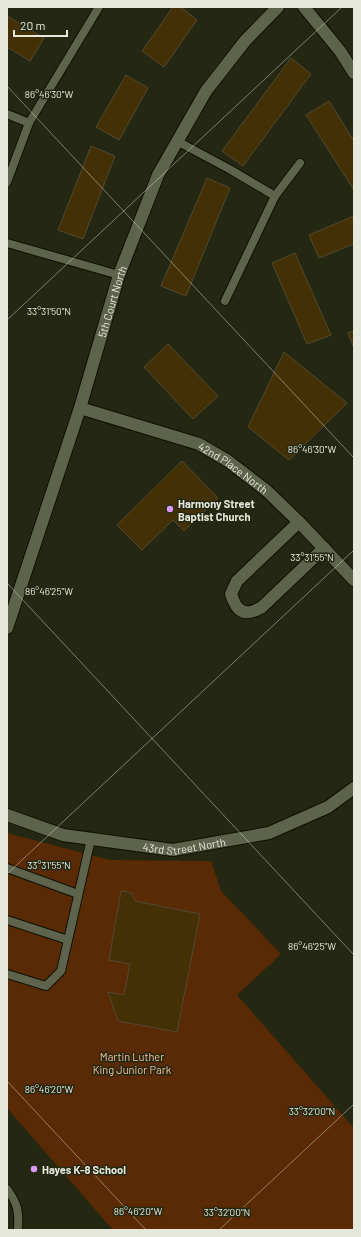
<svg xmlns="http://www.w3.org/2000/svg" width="361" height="1237" viewBox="0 0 361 1237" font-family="Barlow,sans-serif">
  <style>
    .green { fill: #592a03 }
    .building { fill: #433105; stroke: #534831 }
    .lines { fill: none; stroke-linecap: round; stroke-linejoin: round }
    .lane-casing { stroke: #0d1100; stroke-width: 10 }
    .street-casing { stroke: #0d1100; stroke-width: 14 }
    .lane { stroke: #5e644b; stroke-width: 8 }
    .street { stroke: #5e644b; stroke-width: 12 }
    .ticks { fill: none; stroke: #e5e8da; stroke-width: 1; stroke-opacity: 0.45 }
    .poi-dot { fill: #da9af6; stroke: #242812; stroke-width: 1.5 }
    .labels { text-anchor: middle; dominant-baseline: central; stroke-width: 3; stroke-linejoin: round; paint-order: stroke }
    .street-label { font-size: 11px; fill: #e5e8da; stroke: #242812 }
    .poi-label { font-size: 11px; font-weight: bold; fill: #e5e8da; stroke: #242812; text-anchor: start }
    .park-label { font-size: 11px; fill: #fac19e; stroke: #242812 }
    .ticks-label { font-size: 10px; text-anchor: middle; fill: #e5e8da; stroke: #242812; stroke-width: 3; stroke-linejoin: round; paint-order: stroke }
  </style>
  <rect width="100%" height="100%" fill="#242812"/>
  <!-- green -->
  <path class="green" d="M7,833L110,860L211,861L221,891L281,954L237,995L354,1128V1230H113L7,1108Z"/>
  <!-- building -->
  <g class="building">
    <path d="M173,7H181L197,20L164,67L142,51Z"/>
    <path d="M7,16L44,38L30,61L7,47Z"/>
    <path d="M291,58L311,74L243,166L222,151Z"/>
    <path d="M126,75L148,88L119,140L96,127Z"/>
    <path d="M329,101L354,141V190L306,115Z"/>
    <path d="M91,146L115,156L83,239L58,230Z"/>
    <path d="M207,178L230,188L186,296L161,286Z"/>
    <path d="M354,216V244L319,258L309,235Z"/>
    <path d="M295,253L331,335L307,344L272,263Z"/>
    <path d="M354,331V348L348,333Z"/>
    <path d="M168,344L218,396L193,419L144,367Z"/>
    <path d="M284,352L347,403L289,460L248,427Z"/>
    <path d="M182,461L218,498L184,531L173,520L142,550L117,525Z"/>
    <path d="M121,891L132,893L135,901L200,914L177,1032L118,1021L108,992L124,995L130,964L109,960Z"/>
  </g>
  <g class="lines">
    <defs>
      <g id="lane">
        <path d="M7,114L29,123"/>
        <path d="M177,141L231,170L275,196L300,163"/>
        <path d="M7,182L29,123L99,7"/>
        <path d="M7,243L119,275"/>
        <path d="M225,301L275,196"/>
        <path d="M7,868L78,894"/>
        <path d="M7,920L68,940"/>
        <path d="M7,974L46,986L61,971L91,839"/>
        <path d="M7,1189C18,1204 19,1211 18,1230"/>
      </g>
      <g id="street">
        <path d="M304,7L340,51L354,73"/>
        <path id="s1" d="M80,408L199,444L228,461L267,491L299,522L354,580"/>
        <path d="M299,522L237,581L231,594C237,613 245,617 262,607L324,548"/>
        <path id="s2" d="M7,628L80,408L119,275L158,175L206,91L245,41L278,7"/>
        <path id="s3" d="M7,815L63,835L173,850L269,833L328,807L354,788"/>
      </g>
    </defs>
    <!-- lane casing -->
    <use href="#lane" class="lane-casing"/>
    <!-- street casing -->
    <use href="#street" class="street-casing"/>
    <!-- lane -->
    <use href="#lane" class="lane"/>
    <!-- street -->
    <use href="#street" class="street"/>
  </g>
  <!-- ticks -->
  <path class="ticks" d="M7,86L354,458M7,320L342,7M7,583L354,955M7,874L354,550M7,1081L146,1230M219,1230L354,1104"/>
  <!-- markers -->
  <g class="poi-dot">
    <circle cx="170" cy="509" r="4"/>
    <circle cx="34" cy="1169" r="4"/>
  </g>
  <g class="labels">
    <!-- street labels -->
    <g class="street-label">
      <text stroke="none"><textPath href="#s2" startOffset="343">5th Court North</textPath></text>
      <text stroke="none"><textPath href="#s1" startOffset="166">42nd Place North</textPath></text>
      <text stroke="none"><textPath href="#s3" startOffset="182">43rd Street North</textPath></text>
    </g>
    <!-- poi labels -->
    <g class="poi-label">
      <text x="178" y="503">Harmony Street<tspan x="178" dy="13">Baptist Church</tspan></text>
      <text x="42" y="1169">Hayes K-8 School</text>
    </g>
    <!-- park labels -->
    <g class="park-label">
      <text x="132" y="1056">Martin Luther<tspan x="132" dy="13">King Junior Park</tspan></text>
    </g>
  </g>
  <g class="ticks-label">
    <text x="49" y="98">86°46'30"W</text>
    <text x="49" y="315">33°31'50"N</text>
    <text x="312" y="453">86°46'30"W</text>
    <text x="312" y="561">33°31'55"N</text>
    <text x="49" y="595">86°46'25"W</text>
    <text x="49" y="869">33°31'55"N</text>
    <text x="312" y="950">86°46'25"W</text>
    <text x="49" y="1093">86°46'20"W</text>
    <text x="312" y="1115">33°32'00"N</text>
    <text x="138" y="1215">86°46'20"W</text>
    <text x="227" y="1216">33°32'00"N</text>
  </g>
  <!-- border -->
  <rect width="361" height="1237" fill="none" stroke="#e5e8da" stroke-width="16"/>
  <!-- scale -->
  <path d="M14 30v6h53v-6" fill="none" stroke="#e5e8da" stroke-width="2"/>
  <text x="20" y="30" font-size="12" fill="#e5e8da" stroke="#242812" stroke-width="3" paint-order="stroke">20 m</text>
</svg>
